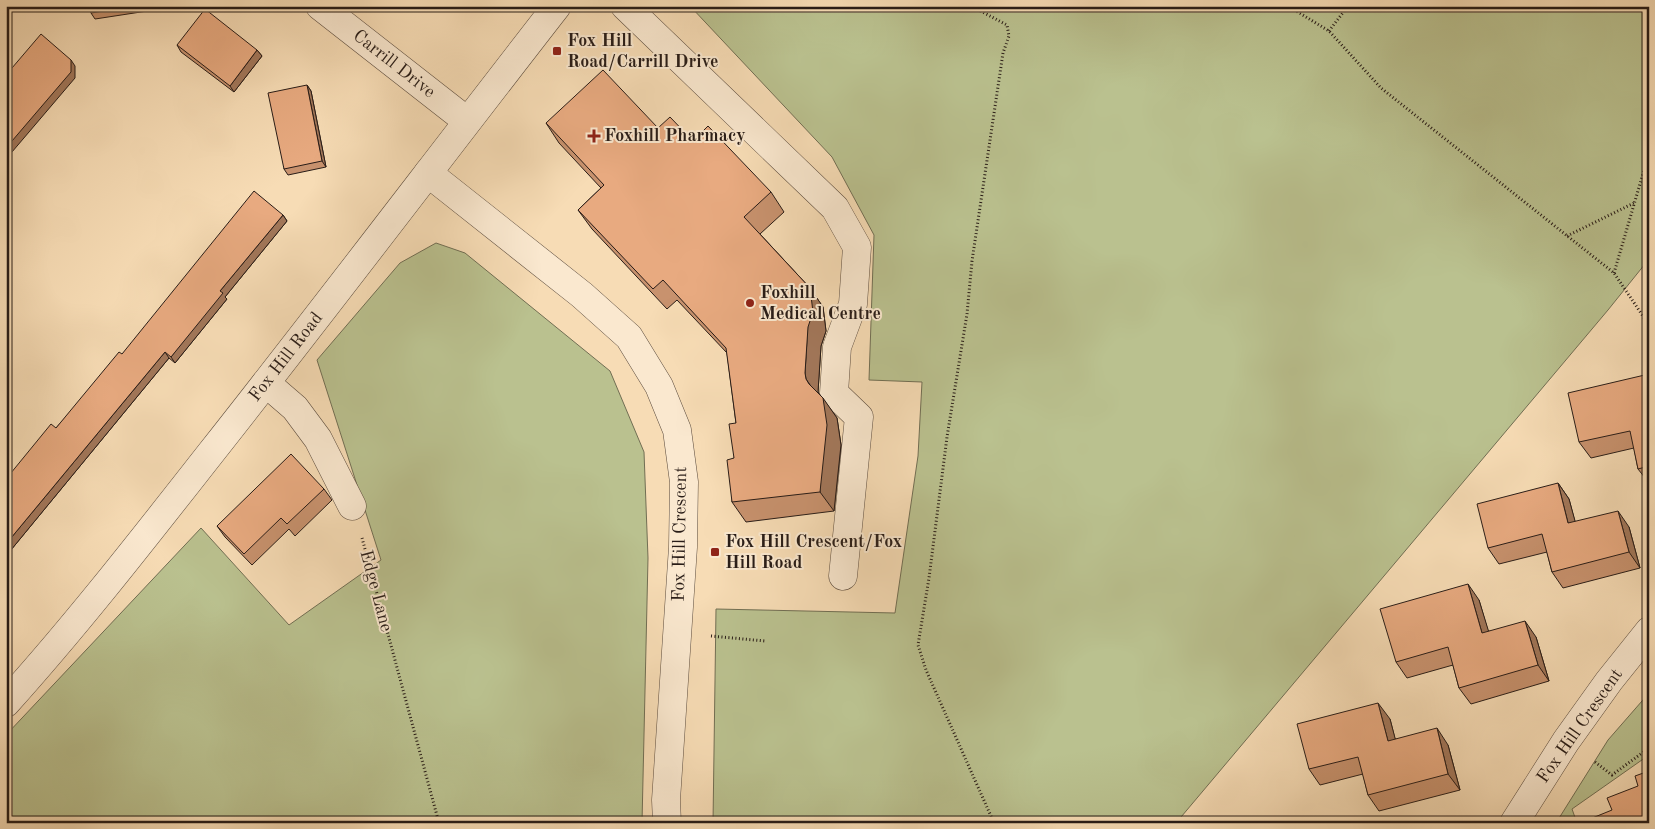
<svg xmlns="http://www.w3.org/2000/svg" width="1655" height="829" viewBox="0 0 1655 829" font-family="'Old Standard TT',serif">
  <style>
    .green { fill: #bac18f; stroke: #716e53 }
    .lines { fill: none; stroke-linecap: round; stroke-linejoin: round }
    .minor-casing { stroke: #5c4c3e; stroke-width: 29 }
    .path { stroke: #281c17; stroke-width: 3; stroke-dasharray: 1 2.5; stroke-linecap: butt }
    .minor { stroke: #fae8cf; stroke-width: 28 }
    .wall { fill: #c8926e; stroke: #281c17 }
    .shaded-wall { fill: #a2775a; stroke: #281c17 }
    .building { fill: #e8aa80; stroke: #281c17 }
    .poi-dot { fill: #8f2418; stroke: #fae8cf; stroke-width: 2 }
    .labels { text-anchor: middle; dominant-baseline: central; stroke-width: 4; stroke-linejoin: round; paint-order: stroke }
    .poi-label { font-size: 18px; font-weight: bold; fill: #281c17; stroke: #fae8cf; text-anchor: start }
    .street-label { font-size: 18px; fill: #281c17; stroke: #fae8cf }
  </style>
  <rect width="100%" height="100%" fill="#f7dcb5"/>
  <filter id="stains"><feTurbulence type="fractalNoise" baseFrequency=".004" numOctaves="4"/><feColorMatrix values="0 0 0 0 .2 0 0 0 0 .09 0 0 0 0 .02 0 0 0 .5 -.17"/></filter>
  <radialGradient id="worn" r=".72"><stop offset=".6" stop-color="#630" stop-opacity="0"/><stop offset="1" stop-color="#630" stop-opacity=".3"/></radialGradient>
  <!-- green -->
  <g class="green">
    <path d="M690,6H1649V259L1608,310L1176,823H713L716,609L895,613L918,456L922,382L869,380L874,235L832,157Z"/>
    <path d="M436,243L465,253L610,371L644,452L648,558L642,823H6V735L201,528L289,625L381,560L317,360L400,263Z"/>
    <path d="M1649,693V755L1572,809L1577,823H1556L1608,740Z"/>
  </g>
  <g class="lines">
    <defs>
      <g id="minor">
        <path d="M320,6L467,121"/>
        <path d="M625,6L835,208L857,247L853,304L837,347L834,393L859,417L843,576"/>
        <path d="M428,173L582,295L629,337L659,386L677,430L684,482L683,547L666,800L667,823"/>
        <path d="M266,383L295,408L318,439L352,506"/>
        <path d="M6,703C78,623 144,538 210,454C327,306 441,155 557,6"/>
        <path d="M1514,823L1566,741L1609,681L1649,631"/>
      </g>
    </defs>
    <!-- minor casing -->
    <use href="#minor" class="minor-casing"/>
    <!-- path -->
    <g class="path">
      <path d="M971,6L1007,25L1009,36L1003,53L972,261L967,314L947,437L929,578L918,645L926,670L994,823"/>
      <path d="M1288,6L1329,31L1381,88L1614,273L1649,325"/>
      <path d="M1329,31L1348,6"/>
      <path d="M1567,236L1634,203"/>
      <path d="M1614,273L1649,153"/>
      <path d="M362,538L439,823"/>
      <path d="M711,636L765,641"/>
      <path d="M1595,762L1612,775L1649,748"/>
    </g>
    <!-- minor -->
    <use href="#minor" class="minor"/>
  </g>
  <!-- wall -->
  <g class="wall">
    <path d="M90,6H167V8L95,19L91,13Z"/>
    <path d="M177,45L257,50L262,56L234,92L181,52Z"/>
    <path d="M307,85L311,91L326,167L288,175L284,169Z"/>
    <path d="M546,123L658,128L693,141L771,192L784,212L760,234L810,288L823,307L826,331L821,346L818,392L837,418L841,445L834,511L746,522L732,502L736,423L727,353L677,300L667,309L592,229L578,210L601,188L559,143Z"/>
    <path d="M283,215L287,221L225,297L227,299L175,363L169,358L6,556V479L56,428L122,354Z"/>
    <path d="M1649,374V483L1638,469L1634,448L1591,458L1579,442Z"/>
    <path d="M1558,483L1569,499L1575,522L1629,527L1640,568L1563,588L1552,572L1547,552L1499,564L1488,548Z"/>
    <path d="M324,489L332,500L295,536L289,529L252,565L225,537L217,526Z"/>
    <path d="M1479,600L1488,631L1536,637L1549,681L1471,704L1459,688L1453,665L1407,678L1396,662Z"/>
    <path d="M1390,719L1395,739L1448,745L1460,790L1379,811L1368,795L1363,774L1320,785L1309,769Z"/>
  </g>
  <!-- shaded-wall -->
  <g class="shaded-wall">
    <path d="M257,50L262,56L234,92L230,86Z"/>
    <path d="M71,60L75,66V78L6,159V148Z"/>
    <path d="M307,85L311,91L326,167L322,161Z"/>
    <path d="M283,215L287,221L225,297L227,299L175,363L171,357L220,291Z"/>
    <path d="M810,288L823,307L826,331L821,346L818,392L819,398L806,379L805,373Z"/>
    <path d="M165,352L169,358L6,556V544Z"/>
    <path d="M823,398L837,418L841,445L834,511L820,492Z"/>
    <path d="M1558,483L1569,499L1580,539L1568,523Z"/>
    <path d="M1618,511L1629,527L1640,568L1629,552Z"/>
    <path d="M1468,584L1479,600L1494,649L1482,633Z"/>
    <path d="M1525,621L1536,637L1549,681L1538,665Z"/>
    <path d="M1378,703L1390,719L1400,757L1388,741Z"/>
    <path d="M1437,728L1448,745L1460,790L1448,774Z"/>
  </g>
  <!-- building -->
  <g class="building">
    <path d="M90,6H136L91,13Z"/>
    <path d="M205,9L257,50L230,86L177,45Z"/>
    <path d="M41,34L71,60V72L6,148V75Z"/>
    <path d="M603,70L658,128L670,117L693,141L708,126L771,192L744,217L810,288L813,312L808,327L805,373L806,379L809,384L823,398L827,425L820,492L732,502L727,460L734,458L729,424L736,423L726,348L663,280L653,289L578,210L604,185L546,123Z"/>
    <path d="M307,85L322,161L284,169L268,93Z"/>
    <path d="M254,191L283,215L220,291L223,293L171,357L165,352L6,544V479L51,424L56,428L119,352L122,354Z"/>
    <path d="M1649,374V466L1638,469L1630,431L1579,442L1568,393Z"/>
    <path d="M291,454L324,489L287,524L281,518L244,554L217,526Z"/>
    <path d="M1558,483L1568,523L1618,511L1629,552L1552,572L1542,534L1488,548L1477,504Z"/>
    <path d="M1468,584L1482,633L1525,621L1538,665L1459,688L1448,647L1396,662L1380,609Z"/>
    <path d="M1378,703L1388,741L1437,728L1448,774L1368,795L1358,757L1309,769L1297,724Z"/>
    <path d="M1649,771V823H1580L1612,810L1607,798L1638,786L1635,776Z"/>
  </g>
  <!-- markers -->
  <g class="poi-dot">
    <rect x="552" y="46" width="10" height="10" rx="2.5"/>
    <path d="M591.5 128.5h5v5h5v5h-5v5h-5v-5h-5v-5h5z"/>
    <circle cx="750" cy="303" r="5"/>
    <rect x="710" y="547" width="10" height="10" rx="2.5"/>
  </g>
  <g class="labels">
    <!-- poi labels -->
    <g class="poi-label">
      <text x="567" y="41">Fox Hill<tspan x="567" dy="21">Road/Carrill Drive</tspan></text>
      <text x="604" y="136">Foxhill Pharmacy</text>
      <text x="760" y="293">Foxhill<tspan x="760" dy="21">Medical Centre</tspan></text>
      <text x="725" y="542">Fox Hill Crescent/Fox<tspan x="725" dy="21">Hill Road</tspan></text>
    </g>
    <!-- street labels -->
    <g class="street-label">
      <text transform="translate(394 64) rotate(38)">Carrill Drive</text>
      <text transform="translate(286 357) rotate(-52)">Fox Hill Road</text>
      <text transform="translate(680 534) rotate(-89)">Fox Hill Crescent</text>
      <text transform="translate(376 591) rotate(75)">Edge Lane</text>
      <text transform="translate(1580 726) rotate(-55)">Fox Hill Crescent</text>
    </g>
  </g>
  <!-- margin -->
  <rect width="1655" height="829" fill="none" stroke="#f7dcb5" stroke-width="25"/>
  <rect x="8" y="8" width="1640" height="814" fill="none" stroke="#281c17" stroke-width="2.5"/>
  <rect x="12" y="12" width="1630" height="804" fill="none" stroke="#281c17"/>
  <rect width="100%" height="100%" filter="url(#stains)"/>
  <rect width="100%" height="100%" fill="url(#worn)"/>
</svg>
